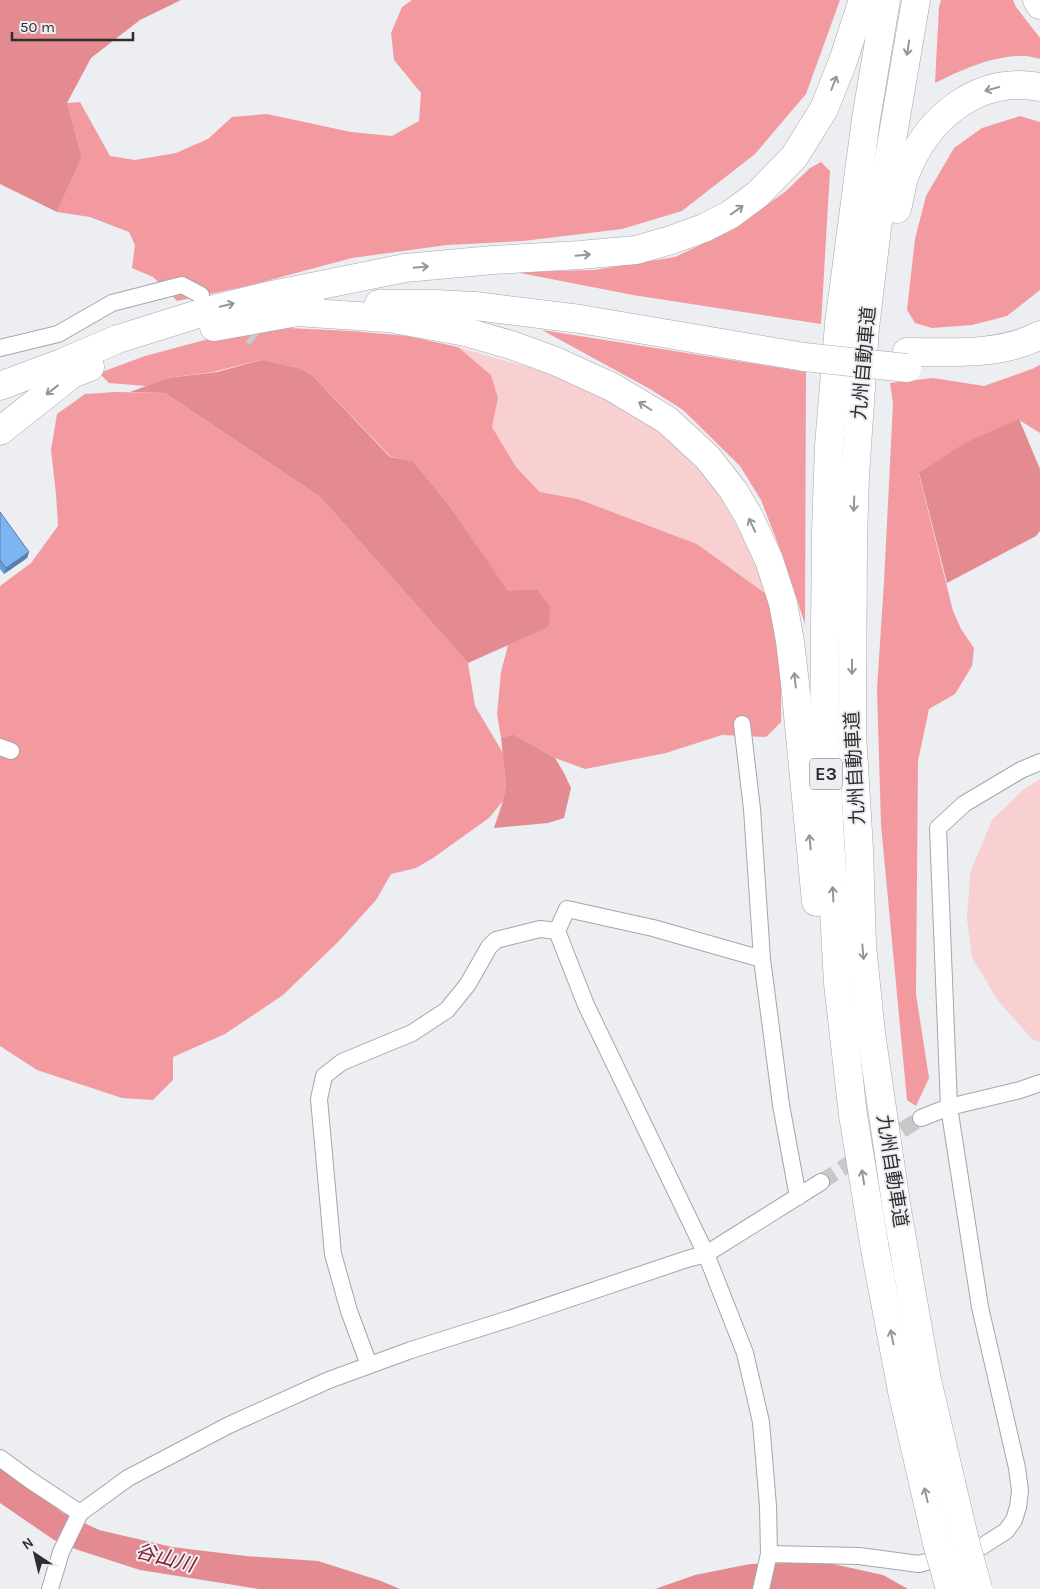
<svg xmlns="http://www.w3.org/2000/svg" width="1040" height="1589" viewBox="0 0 1040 1589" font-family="Karla,'Noto Sans JP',sans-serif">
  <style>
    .green { fill: #f8d0d1 }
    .forest { fill: #f39aa0 }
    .water { fill: #e38b91 }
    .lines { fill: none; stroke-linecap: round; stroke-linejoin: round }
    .minor-tunnel { stroke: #c6c8ca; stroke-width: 16; stroke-dasharray: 16 8; stroke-linecap: butt }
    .minor-casing { stroke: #a4a6a9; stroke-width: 18 }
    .motorway-casing { stroke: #a4a6a9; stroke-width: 29 }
    .minor { stroke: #fff; stroke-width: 16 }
    .motorway { stroke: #fff; stroke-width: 28 }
    .motorway-bridge-casing { stroke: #a4a6a9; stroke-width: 29; stroke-linecap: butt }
    .motorway-bridge { stroke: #fff; stroke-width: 28 }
    .wall { fill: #6c9bd0 }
    .shaded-wall { fill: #587ea9 }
    .building { fill: #7db4f2; stroke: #587ea9 }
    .oneway { stroke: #969697 }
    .labels { text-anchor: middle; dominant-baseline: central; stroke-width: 4; stroke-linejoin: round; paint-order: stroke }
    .shield { fill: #eceef1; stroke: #666869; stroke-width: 1 }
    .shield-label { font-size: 18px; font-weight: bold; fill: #2d2e2f }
    .street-label { font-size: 19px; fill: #2d2e2f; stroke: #eceef1 }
    .water-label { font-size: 20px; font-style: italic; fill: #831c30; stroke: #eceef1 }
  </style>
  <rect width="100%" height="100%" fill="#eceef1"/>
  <!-- green -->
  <g class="green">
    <path d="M458,347L509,362L568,377L628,406L679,445L718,492L748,546L769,596L697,544L578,499L541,492L516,467L491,427L498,398L491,375Z"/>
    <path d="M1040,779V1042L1032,1039L999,1002L972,958L967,919L970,873L992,820L1023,790Z"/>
  </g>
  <!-- forest -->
  <g class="forest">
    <path d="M412,0H840L806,94L755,154L682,211L622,229L523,241L447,245L352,258L247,286L177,301L153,277L132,268L135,245L129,232L90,217L57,212L82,157L67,103L80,102L110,156L135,160L176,153L208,139L232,117L267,114L351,132L392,136L419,121L421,93L394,60L391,33L402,7Z"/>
    <path d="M941,0H1013L1016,7L1040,38V59C1035,58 1030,56 1025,56C993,55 962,70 935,83L939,7Z"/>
    <path d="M1020,116L1040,122V290L1007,316L972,325L932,328L915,323L907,310L915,239L926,196L954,148L982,128Z"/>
    <path d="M821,162L830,171L821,324L633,295L515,272L594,270L675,257L734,229L786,191L810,168Z"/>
    <path d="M288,328L351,331L407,336L458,347L491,375L498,398L492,427L516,467L540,492L578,499L697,544L769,596L781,667V722L766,737L722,735L666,753L585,769L555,758L513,734L501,738L497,714L501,672L508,645L549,627L537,589L508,592L449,505L413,461L391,457L312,375L299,368L260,360L213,372L167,378L146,386L109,383L99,373L145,356L216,337Z"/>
    <path d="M542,330L806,372L805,624L783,557L761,500L740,466L683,410L650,389Z"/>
    <path d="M1040,365V433L1019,420L919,474L953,611L961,629L974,648L972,666L955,694L929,709L918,761L916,994L929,1078L916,1106L907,1100L881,825L877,689L884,582L893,404L890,383L933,378L984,386L1032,369Z"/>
    <path d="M116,392L165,393L320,497L468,663L475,706L503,753L506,784L503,801L489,818L433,858L416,868L391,874L376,900L338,942L283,995L225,1034L173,1057V1080L153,1100L122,1098L37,1070L0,1046V586L31,563L58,526L56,494L51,450L57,414L85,394Z"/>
  </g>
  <!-- water -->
  <g class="water">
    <path d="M0,0H181L140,20L91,58L67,103L82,157L57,212L0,184Z"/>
    <path d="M261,360L299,368L312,375L390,457L413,461L449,505L508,591L537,589L550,607L549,627L468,663L320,497L165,393L130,392L167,378L217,372Z"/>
    <path d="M1019,419L1040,469V531L1036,536L947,583L919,473L965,443Z"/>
    <path d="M513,734L555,758L564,773L571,788L564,818L548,823L494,828L503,801L506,784L501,738Z"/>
    <path d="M0,1465L63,1513L99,1530L172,1547L246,1556L318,1561L381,1581L400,1589H259L140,1570L78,1550L54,1540L0,1503Z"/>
    <path d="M824,1562L883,1575L908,1589H655L695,1575L750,1564Z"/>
  </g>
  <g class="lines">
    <!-- minor-tunnel -->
    <g class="minor-tunnel">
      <path d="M232,320L255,339"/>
      <path d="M821,1182L921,1118"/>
    </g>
    <defs>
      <g id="minor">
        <path d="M0,348L58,334L112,303L182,285L201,295"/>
        <path d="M742,724L752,809L762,959L781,1105L798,1197"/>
        <path d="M0,747L11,751"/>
        <path d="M921,1118L949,1107L1020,1090L1040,1083"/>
        <path d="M369,1365L349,1311L333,1254L319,1099L324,1076L342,1062L412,1033L447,1010L468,984L489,947L496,940L540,929L557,931"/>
        <path d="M0,1458L30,1480L80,1513"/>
        <path d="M769,1554L859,1556L919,1564L981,1547L1006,1531L1014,1520L1018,1507L1020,1491L1017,1468L980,1307L949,1107L938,828L964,804L1021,770L1040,762"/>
        <path d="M50,1589L61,1552L80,1513L128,1478L229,1425L329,1380L411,1350L509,1319L687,1259L706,1254L821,1182"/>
        <path d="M761,1589L769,1554L768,1506L761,1422L745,1353L706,1254L586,1005L557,931L567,909L653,928L762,959"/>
      </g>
      <g id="motorway">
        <path d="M886,0L866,119L839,324L829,446L826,531L824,728L838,983L853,1115L875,1249L902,1391L937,1543"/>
        <path d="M916,0L877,228L865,328L855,476L853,541L852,733L859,849L862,946L871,1033L897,1210L927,1380L964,1537"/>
        <path d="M1037,0L1040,5"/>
        <path d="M897,209C900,198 901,186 905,175C926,119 977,75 1040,87"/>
        <path d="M379,304H435L475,306L580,319L804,357"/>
        <path d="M296,312L388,318L466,332L511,345L555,361L612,387L667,420L708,458L733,490L749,517L769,560L783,603L790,641L795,684L816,902"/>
        <path d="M214,327L314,309"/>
        <path d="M907,352C949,352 1002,356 1040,335"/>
        <path d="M0,386L64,362L118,339L214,309L267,296L405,268L493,260L580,255L636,250L671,240L704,228L731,214L758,194L794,157L824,109L843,61L863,0"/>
        <path d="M0,431L72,374L90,367"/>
      </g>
    </defs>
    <!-- minor casing -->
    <use href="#minor" class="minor-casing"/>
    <!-- motorway casing -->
    <use href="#motorway" class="motorway-casing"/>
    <!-- minor -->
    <use href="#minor" class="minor"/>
    <!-- motorway -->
    <use href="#motorway" class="motorway"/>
    <defs>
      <g id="motorway-bridge">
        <path d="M804,357L907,368"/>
        <path d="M964,1537L978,1589"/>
        <path d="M937,1543L950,1589"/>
      </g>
    </defs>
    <!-- motorway-bridge casing -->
    <use href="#motorway-bridge" class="motorway-bridge-casing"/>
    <!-- motorway-bridge -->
    <use href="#motorway-bridge" class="motorway-bridge"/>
  </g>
  <!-- wall -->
  <path class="wall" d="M0,512L29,552L27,558L4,574L0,569Z"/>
  <!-- shaded-wall -->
  <path class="shaded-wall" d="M29,552L27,558L4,574L6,568Z"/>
  <!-- building -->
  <path class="building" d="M0,512L29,552L6,568L0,560Z"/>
  <!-- one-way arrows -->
  <defs><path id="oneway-shaft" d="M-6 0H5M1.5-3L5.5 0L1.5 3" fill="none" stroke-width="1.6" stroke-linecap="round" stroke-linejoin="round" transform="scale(1.25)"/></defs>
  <g class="oneway">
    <use href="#oneway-shaft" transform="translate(908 48) rotate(99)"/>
    <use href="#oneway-shaft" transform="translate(834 83) rotate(-69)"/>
    <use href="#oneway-shaft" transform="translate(992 89) rotate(165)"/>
    <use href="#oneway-shaft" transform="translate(737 210) rotate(-36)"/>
    <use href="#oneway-shaft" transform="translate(583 255) rotate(-5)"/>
    <use href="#oneway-shaft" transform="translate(421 267) rotate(-5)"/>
    <use href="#oneway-shaft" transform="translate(227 305) rotate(-13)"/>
    <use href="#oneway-shaft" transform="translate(52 390) rotate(142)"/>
    <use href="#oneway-shaft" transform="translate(645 406) rotate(-148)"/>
    <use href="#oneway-shaft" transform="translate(854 504) rotate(92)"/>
    <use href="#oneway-shaft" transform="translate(752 525) rotate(-115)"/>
    <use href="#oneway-shaft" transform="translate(852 667) rotate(90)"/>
    <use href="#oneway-shaft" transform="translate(795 680) rotate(-96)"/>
    <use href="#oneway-shaft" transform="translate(810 842) rotate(-95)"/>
    <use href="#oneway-shaft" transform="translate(833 894) rotate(-93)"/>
    <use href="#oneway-shaft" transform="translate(863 952) rotate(85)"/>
    <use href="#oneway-shaft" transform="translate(863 1177) rotate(-99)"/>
    <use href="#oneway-shaft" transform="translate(892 1337) rotate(-101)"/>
    <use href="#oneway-shaft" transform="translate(926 1495) rotate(-103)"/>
  </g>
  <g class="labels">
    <!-- shield labels -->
    <rect class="shield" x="810" y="758.5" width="32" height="31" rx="4"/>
    <g class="shield-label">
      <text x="826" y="774">E3</text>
    </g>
    <!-- street labels -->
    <g class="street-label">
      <text transform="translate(864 363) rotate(-85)">九州自動車道</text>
      <text transform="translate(855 768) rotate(-93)">九州自動車道</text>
      <text transform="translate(892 1171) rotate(81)">九州自動車道</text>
    </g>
    <!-- water labels -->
    <g class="water-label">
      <text transform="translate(165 1558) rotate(15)">谷山川</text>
    </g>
  </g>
  <!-- north arrow -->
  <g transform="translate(35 1554) rotate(325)" stroke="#eceef1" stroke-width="4" paint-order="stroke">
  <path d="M0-4L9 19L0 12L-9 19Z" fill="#2d2e2f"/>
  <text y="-8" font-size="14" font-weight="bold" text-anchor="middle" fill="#2d2e2f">N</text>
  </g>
  <!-- scale -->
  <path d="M12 32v8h121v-8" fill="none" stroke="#2d2e2f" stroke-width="2.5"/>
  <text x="20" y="32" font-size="15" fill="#2d2e2f" stroke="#eceef1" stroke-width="4" paint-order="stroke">50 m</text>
</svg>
